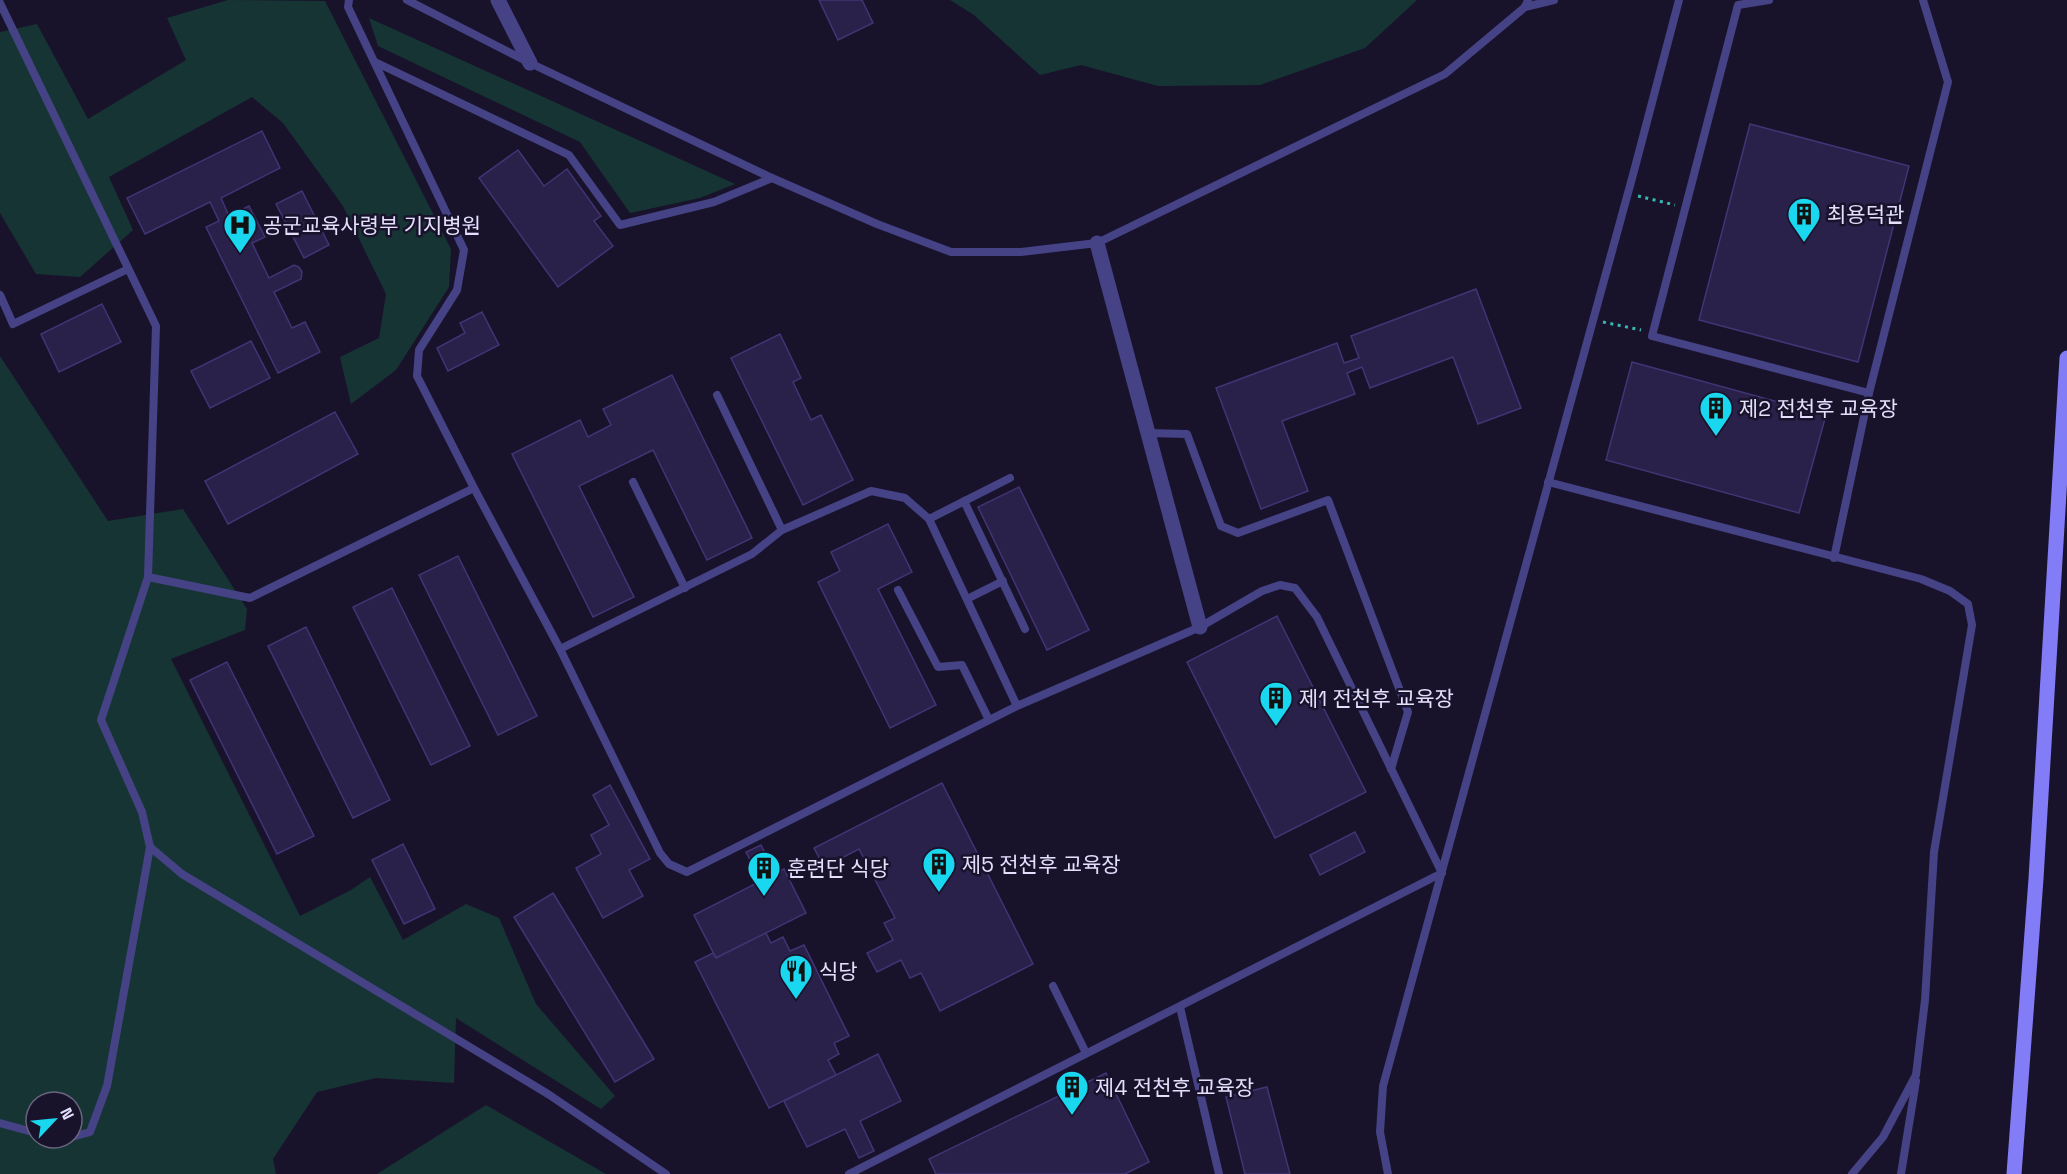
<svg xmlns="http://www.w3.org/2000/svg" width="2067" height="1174" viewBox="0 0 2067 1174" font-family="'Space Grotesk','Noto Sans KR',sans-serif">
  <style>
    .green { fill: #173434; fill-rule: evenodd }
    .building { fill: #2a214a; stroke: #423475; stroke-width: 1.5 }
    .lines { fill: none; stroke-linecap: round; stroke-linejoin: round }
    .path { stroke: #3ab6b0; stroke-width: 3; stroke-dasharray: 3 4.5; stroke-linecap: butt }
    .lane { stroke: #454286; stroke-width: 8 }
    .street { stroke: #454286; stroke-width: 15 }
    .secondary { stroke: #827df6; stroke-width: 15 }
    .labels { text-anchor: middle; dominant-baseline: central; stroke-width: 5; stroke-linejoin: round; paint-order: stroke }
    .poi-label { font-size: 21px; fill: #e3dffd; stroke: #18132b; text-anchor: start }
  </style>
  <rect width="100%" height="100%" fill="#18132b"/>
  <!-- green -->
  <g class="green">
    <path d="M228,0L325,1L451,249L449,287L396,370L351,404L340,357L379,338L386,294L343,206L283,123L252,97L109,177L133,230L80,277L36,274L0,213V32L37,24L88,119L186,60L167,18Z"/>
    <path d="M950,0H1417L1365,48L1260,85L1158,86L1081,65L1040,75L974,15Z"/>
    <path d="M369,18L735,184L700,198L630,213L580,142L378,46Z"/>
    <path d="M0,356L108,521L183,509L247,609L245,630L171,659L300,916L351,890L370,877L403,940L466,904L499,918L536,1004L615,1096L601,1109L456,1018L454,1083L376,1078L317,1092L273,1159L276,1174H0ZM36,1102H72V1138H36Z"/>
    <path d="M486,1105L606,1174H377Z"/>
  </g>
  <!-- building -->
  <g class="building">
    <path d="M819,0H862L873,23L838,40Z"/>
    <path d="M1750,124L1909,166L1858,362L1699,320Z"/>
    <path d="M262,131L280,168L221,198L229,216L249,206L265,237L252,243L269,278L294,265L299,267L302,272L301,279L274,292L292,328L305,322L320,352L278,373L206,227L219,221L210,202L145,234L127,198Z"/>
    <path d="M518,150L544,186L567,169L601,216L594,221L613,246L558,287L479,178Z"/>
    <path d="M302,191L329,245L304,258L276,204Z"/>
    <path d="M1476,289L1521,408L1478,424L1453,357L1370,388L1362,367L1347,373L1355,394L1282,421L1308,491L1261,509L1216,388L1337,343L1344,363L1359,358L1351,336Z"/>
    <path d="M102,304L121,342L59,372L41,334Z"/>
    <path d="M482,312L499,345L448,371L437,348L465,333L460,323Z"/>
    <path d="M780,334L801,378L793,382L811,420L821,415L853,480L803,505L731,358Z"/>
    <path d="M251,341L270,378L210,408L191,371Z"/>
    <path d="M1632,362L1826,415L1799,513L1606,460Z"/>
    <path d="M672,375L752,538L707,560L653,450L579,486L634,597L593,617L512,454L580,420L588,437L611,425L603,409Z"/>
    <path d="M335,412L358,454L228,524L205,481Z"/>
    <path d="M1019,487L1089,630L1047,650L978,507Z"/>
    <path d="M888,524L912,572L878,589L936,705L890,728L818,582L840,571L831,552Z"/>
    <path d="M458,556L537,716L498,735L419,575Z"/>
    <path d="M392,588L470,746L431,765L353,607Z"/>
    <path d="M1277,616L1366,792L1275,838L1187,662Z"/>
    <path d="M306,627L390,800L353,818L268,646Z"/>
    <path d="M227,662L314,836L277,854L190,680Z"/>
    <path d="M942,783L1033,964L940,1011L921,973L910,978L901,960L877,972L867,953L893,940L884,923L895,918L859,849L824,867L814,848Z"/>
    <path d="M610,785L650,859L629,870L643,896L603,918L576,868L601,854L591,835L609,825L593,795Z"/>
    <path d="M1355,832L1365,852L1320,875L1310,855Z"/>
    <path d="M403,844L435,909L404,924L372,860Z"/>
    <path d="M761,845L775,873L784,869L806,913L716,958L694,915L761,881L746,852Z"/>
    <path d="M553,893L654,1059L615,1082L514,917Z"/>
    <path d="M766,933L771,943L783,937L790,951L804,945L849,1036L834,1043L839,1054L828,1060L836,1075L769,1108L695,962L713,953L716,958Z"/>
    <path d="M878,1054L901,1101L860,1121L874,1151L859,1158L845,1129L807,1147L784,1101Z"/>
    <path d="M1106,1073L1149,1162L1125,1174H936L929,1159Z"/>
    <path d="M1267,1087L1290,1174H1245L1226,1097Z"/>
  </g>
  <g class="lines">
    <!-- path -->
    <g class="path">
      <path d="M1638,196L1675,205"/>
      <path d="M1603,322L1641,330"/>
    </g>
    <!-- lane -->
    <g class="lane">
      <path d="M349,0L348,7L464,250L457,290L419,350L417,376L474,488L560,649L660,853L669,864L687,872L1017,706L1200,627L1262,591L1280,585L1295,588L1317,617L1442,873L849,1174"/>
      <path d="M407,0L530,63L772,178L877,224L951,252H1021L1097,243L1445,74L1525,7L1528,0"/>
      <path d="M1769,0L1738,5L1652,336L1869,393"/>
      <path d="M0,3L156,326L148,577L101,720L142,812L150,847L182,874L548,1094L666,1174"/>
      <path d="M1525,7L1554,0"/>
      <path d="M375,62L569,155L620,225L714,202L772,178"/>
      <path d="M0,295L13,324L128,269"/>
      <path d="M717,395L782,530L871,491L905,498L929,519L1017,706"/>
      <path d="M1148,433L1187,434L1221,526L1238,533L1328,500L1408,712L1391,769"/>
      <path d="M633,482L685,588"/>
      <path d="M1548,482L1921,579L1950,591L1968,604L1972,625L1934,852L1925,1000L1916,1075L1883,1137L1852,1174"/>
      <path d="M964,501L1025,629"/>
      <path d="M929,519L1010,478"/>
      <path d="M1834,558L1869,393L1948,82L1923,0"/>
      <path d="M148,577L250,598L474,488"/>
      <path d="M898,590L938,667L962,665L989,720"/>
      <path d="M967,599L1003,581"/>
      <path d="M560,649L752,554L782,530"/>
      <path d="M1053,986L1086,1053"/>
      <path d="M1180,1007L1219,1174"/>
      <path d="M0,1123L36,1133"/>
      <path d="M72,1137L90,1132L107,1086L150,847"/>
      <path d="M54,1138L62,1140L70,1138"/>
      <path d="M1388,1174L1380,1132L1383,1086L1634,171L1679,0"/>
      <path d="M1901,1174L1916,1081"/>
    </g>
    <!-- street -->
    <g class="street">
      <path d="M498,0L530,63"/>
      <path d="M1097,243L1200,627"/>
    </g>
    <!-- secondary -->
    <path class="secondary" d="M2014,1174L2036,879L2067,358"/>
  </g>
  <!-- icons -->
  <defs>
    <symbol id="building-pin" viewBox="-11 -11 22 30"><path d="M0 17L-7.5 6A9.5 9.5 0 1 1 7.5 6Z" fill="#19d7ef" stroke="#18132b"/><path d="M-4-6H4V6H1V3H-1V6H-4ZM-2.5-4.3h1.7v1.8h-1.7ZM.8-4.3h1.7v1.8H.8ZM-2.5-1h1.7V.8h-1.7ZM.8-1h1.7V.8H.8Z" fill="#111"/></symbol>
    <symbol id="hospital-pin" viewBox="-11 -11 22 30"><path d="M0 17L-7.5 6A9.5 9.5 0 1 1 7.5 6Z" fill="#19d7ef" stroke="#18132b"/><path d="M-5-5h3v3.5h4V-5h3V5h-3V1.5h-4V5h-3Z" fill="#111"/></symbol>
    <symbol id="restaurant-pin" viewBox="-11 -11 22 30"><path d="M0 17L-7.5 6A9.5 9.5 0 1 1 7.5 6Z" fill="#19d7ef" stroke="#18132b"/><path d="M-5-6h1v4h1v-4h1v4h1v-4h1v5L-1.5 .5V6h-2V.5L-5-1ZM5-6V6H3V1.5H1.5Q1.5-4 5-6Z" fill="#111"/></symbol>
  </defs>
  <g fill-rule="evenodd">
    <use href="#building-pin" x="1785" y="195" width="38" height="52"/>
    <use href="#hospital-pin" x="221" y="206" width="38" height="52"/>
    <use href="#building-pin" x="1697" y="389" width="38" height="52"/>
    <use href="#building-pin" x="1257" y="679" width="38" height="52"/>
    <use href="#building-pin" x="920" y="845" width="38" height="52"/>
    <use href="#building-pin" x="745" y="849" width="38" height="52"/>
    <use href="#restaurant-pin" x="777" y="952" width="38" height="52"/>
    <use href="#building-pin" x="1053" y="1068" width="38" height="52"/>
  </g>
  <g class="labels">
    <!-- poi labels -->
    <g class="poi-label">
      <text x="1827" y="214">최용덕관</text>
      <text x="263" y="225">공군교육사령부 기지병원</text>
      <text x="1739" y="408">제2 전천후 교육장</text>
      <text x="1299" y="698">제1 전천후 교육장</text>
      <text x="962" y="864">제5 전천후 교육장</text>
      <text x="787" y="868">훈련단 식당</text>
      <text x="819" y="971">식당</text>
      <text x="1095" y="1087">제4 전천후 교육장</text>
    </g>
  </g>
  <!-- north arrow -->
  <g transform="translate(54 1120) rotate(64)"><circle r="28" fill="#18132b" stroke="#69657f" stroke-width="1.5"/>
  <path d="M0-4.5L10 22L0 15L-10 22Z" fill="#19d7ef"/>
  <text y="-9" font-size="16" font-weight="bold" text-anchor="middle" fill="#e3dffd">N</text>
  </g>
</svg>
